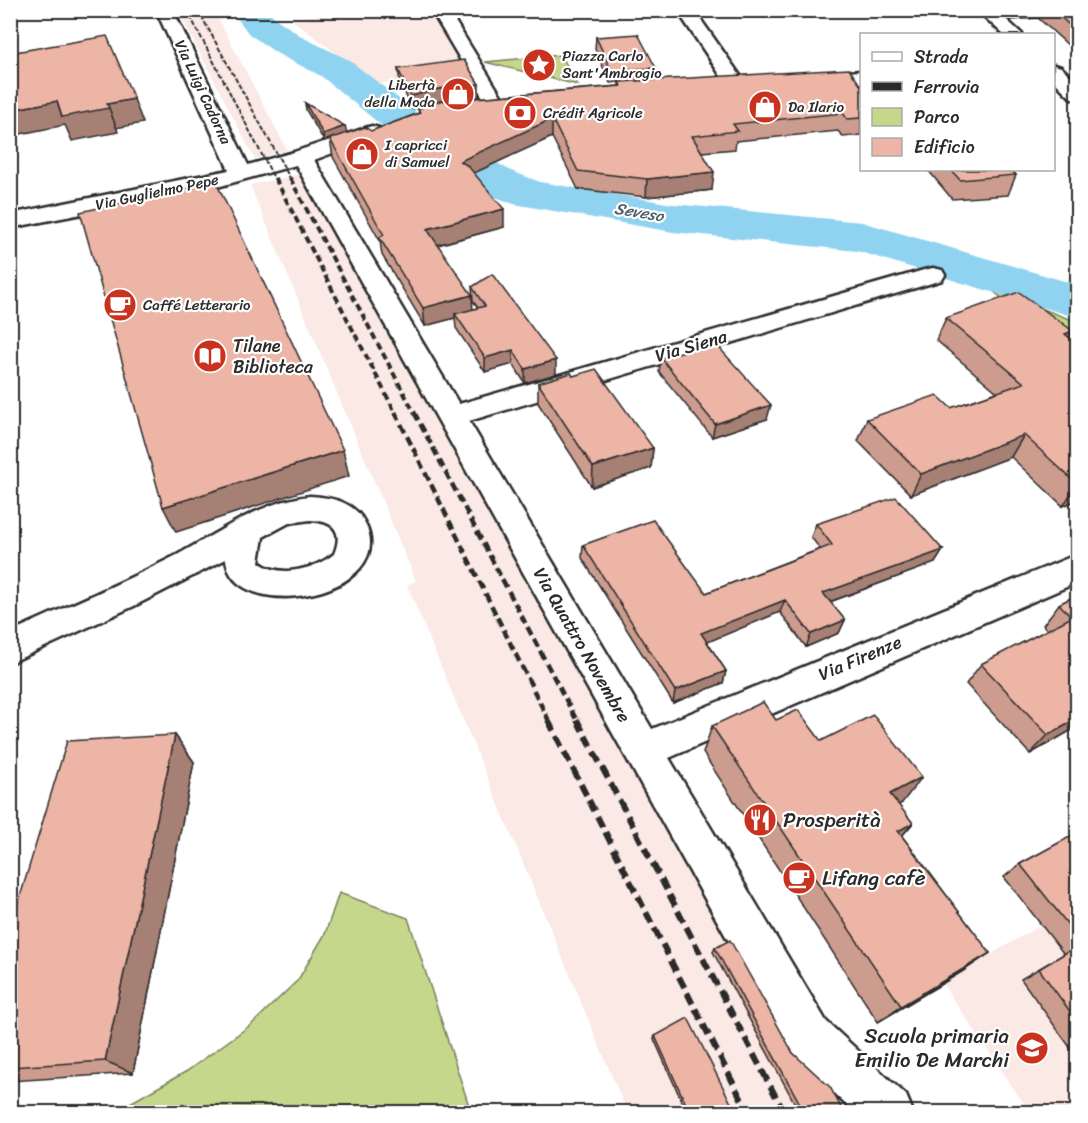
<svg xmlns="http://www.w3.org/2000/svg" width="1088" height="1123" viewBox="0 0 1088 1123" font-family="Sriracha,sans-serif">
  <style>
    .built { fill: #fae9e4 }
    .green { fill: #c4d78b; stroke: #78815b; stroke-width: 1.5 }
    .lines { fill: none; stroke-linecap: round; stroke-linejoin: round }
    .river { fill: #8fd3f0; fill-rule: evenodd }
    .street-casing { stroke: #2b2b2b; stroke-width: 5 }
    .street { fill: #fff; fill-rule: evenodd }
    .rail-far3 { stroke: #2b2b2b; stroke-width: 2; stroke-dasharray: 5 2; stroke-linecap: butt }
    .rail-far2 { stroke: #2b2b2b; stroke-width: 4; stroke-dasharray: 7 4; stroke-linecap: butt }
    .rail-far1 { stroke: #2b2b2b; stroke-width: 4.5; stroke-dasharray: 9 4.5; stroke-linecap: butt }
    .rail { stroke: #2b2b2b; stroke-width: 6; stroke-dasharray: 12 6; stroke-linecap: butt }
    .wall { fill: #cc9c8e; stroke: #2b2b2b; stroke-width: 1.5 }
    .shaded-wall { fill: #a67f74; stroke: #2b2b2b; stroke-width: 1.5 }
    .building { fill: #edb5a5; stroke: #2b2b2b; stroke-width: 1.5 }
    .labels { text-anchor: middle; dominant-baseline: central; stroke-width: 4.5; stroke-linejoin: round; paint-order: stroke }
    .far-poi-label { font-size: 15px; fill: #2b2b2b; stroke: #fff; text-anchor: start }
    .far-street-label { font-size: 15px; fill: #2b2b2b; stroke: #fff }
    .far-water-label { font-size: 16px; font-style: italic; fill: #495d66; stroke: #fff }
    .poi-label { font-size: 18px; fill: #2b2b2b; stroke: #fff; text-anchor: start }
    .street-label { font-size: 18px; fill: #2b2b2b; stroke: #fff }
    .near-poi-label { font-size: 21px; fill: #2b2b2b; stroke: #fff; text-anchor: start }
  </style>
  <rect width="100%" height="100%" fill="#fff"/>
  <filter id="ink" filterUnits="userSpaceOnUse"><feTurbulence type="fractalNoise" baseFrequency=".0167" numOctaves="2"/><feDisplacementMap in="SourceGraphic" scale="12" xChannelSelector="R" yChannelSelector="G"/><feConvolveMatrix kernelMatrix="1 2 1 2 8 2 1 2 1" color-interpolation-filters="sRGB"/></filter>
  <g filter="url(#ink)">
    <!-- built -->
    <g class="built">
      <path d="M178,11H214L287,150L255,159Z"/>
      <path d="M345,11H432L470,72L372,85L361,72L291,19Z"/>
      <path d="M301,174L515,548L839,1112H627L407,585L416,581L250,185Z"/>
      <path d="M1077,904V1112H1030L942,983Z"/>
    </g>
    <!-- green -->
    <g class="green">
      <path d="M561,55L578,85L485,62Z"/>
      <path d="M989,288L1077,322V357Z"/>
      <path d="M339,893L408,918L471,1112H114L187,1071L252,1024L298,980L325,934Z"/>
    </g>
    <g class="lines">
      <!-- river -->
      <path class="river" d="M231,10H268L275,18L304,38L349,60L438,129L511,171L540,182L673,204L862,222L879,227L1078,285V318L857,251L673,232L514,204L479,191L408,147L321,76L278,54L249,34Z"/>
      <defs>
        <g id="street">
          <path d="M156,10H173L248,165L294,152L365,128L372,126L379,128L382,132L379,136L314,160L459,404L924,270L933,268L942,270L945,275L942,280L469,421L652,729L1078,554V582L669,758L826,1021L906,1095L913,1112H854L792,1055L296,165L210,189L10,228V214L229,170Z"/>
          <path d="M431,10H448L505,102L502,106H488Z"/>
          <path d="M677,10H694L746,84L743,88H729Z"/>
          <path d="M977,10H996L1022,34H1003Z"/>
          <path d="M1054,65L1061,67L1078,83V100L1071,98L1054,81Z"/>
          <path d="M862,71V83L812,86L805,84L802,80L805,76L812,74Z"/>
          <path d="M310,496C331,497 355,502 365,523C401,596 232,627 226,559L134,606L10,663V632C66,607 122,583 177,555C220,532 261,501 310,496ZM310,520C333,521 344,530 334,554C315,569 280,579 259,562L263,537L289,523Z"/>
        </g>
      </defs>
      <!-- street casing -->
      <use href="#street" class="street-casing"/>
      <!-- street -->
      <use href="#street" class="street"/>
      <!-- rail-far3 -->
      <g class="rail-far3">
        <path d="M187,10L275,180"/>
        <path d="M198,10L291,180"/>
      </g>
      <!-- rail-far2 -->
      <g class="rail-far2">
        <path d="M275,178L396,414"/>
        <path d="M290,178L415,414"/>
      </g>
      <!-- rail-far1 -->
      <g class="rail-far1">
        <path d="M395,412L549,721"/>
        <path d="M414,412L577,721"/>
      </g>
      <!-- rail -->
      <g class="rail">
        <path d="M548,720L748,1112"/>
        <path d="M577,720L784,1112"/>
      </g>
    </g>
    <!-- wall -->
    <g class="wall">
      <path d="M1000,10H1077V53L1038,18L1010,20Z"/>
      <path d="M596,37L656,68L655,80L861,86V135L843,137L838,131L736,141L735,149L702,152L712,190L646,197L578,189L552,137L473,173L504,227L438,245L473,309L478,308L473,301L472,287L556,374L525,383L513,364L485,372L456,328L455,318L425,326L382,255L380,241L333,157L330,139L371,131L419,113L418,109L433,103L412,109L400,82L398,69L479,97L463,99L619,86V82L610,83L595,49Z"/>
      <path d="M1077,60V81L1071,74Z"/>
      <path d="M305,103L347,133L324,141L306,110Z"/>
      <path d="M928,170H1011L1016,175L1008,195L952,199Z"/>
      <path d="M946,318L1069,338L1077,344V500L1063,506L1011,457L911,495L858,441L867,419L951,408L997,392L936,340Z"/>
      <path d="M661,358L767,419L712,437L659,372Z"/>
      <path d="M573,376L653,448L651,468L592,487L538,403V383Z"/>
      <path d="M816,524L943,550L935,563L830,602L845,620L839,633L806,647L780,612L707,642L726,671L723,683L673,703L582,558L583,545L706,593L820,549L811,537Z"/>
      <path d="M1077,595V727L1030,754L966,684L981,664L1047,630L1043,625L1059,604Z"/>
      <path d="M712,726L821,741L902,803L898,805L913,823L902,836L990,953L963,971L878,1022L703,753Z"/>
      <path d="M175,735L194,762L133,1073L10,1081V930Z"/>
      <path d="M1077,833V1057L1021,979L1064,954L1004,877L1020,864Z"/>
      <path d="M715,948L793,1053L844,1113H800L713,952Z"/>
      <path d="M655,1036L736,1113H687L654,1039Z"/>
    </g>
    <!-- shaded-wall -->
    <g class="shaded-wall">
      <path d="M479,84V97L439,102L412,109L411,96L438,89Z"/>
      <path d="M134,99L143,123L116,128L107,104Z"/>
      <path d="M57,101L109,108L118,132L72,141L65,125L10,136V110Z"/>
      <path d="M552,119V137L461,179L460,161Z"/>
      <path d="M345,126L347,133L324,141L323,134Z"/>
      <path d="M714,172L712,190L646,197L647,179Z"/>
      <path d="M504,209V227L429,247L427,229Z"/>
      <path d="M472,295L473,313L455,314V318L425,326L423,308Z"/>
      <path d="M10,298L16,336L10,348Z"/>
      <path d="M1073,331L1060,353L1065,334Z"/>
      <path d="M513,350V364L485,372V358Z"/>
      <path d="M556,360V374L525,383V369Z"/>
      <path d="M771,405L767,419L712,437L715,424Z"/>
      <path d="M1024,435L1011,457L911,495L921,474Z"/>
      <path d="M653,448L651,468L592,487L593,467Z"/>
      <path d="M343,450L349,476L176,532L163,507Z"/>
      <path d="M1077,484V500L1063,506Z"/>
      <path d="M943,550L935,563L818,606L823,593Z"/>
      <path d="M785,600L780,612L698,646L701,633Z"/>
      <path d="M845,620L839,633L806,647L811,634Z"/>
      <path d="M726,671L723,683L673,703L675,691Z"/>
      <path d="M1077,719V727L1030,754L1048,735Z"/>
      <path d="M175,735L194,762L133,1073L105,1061Z"/>
      <path d="M922,777L902,803L872,819L890,794Z"/>
      <path d="M913,823L892,847L898,831Z"/>
      <path d="M990,953L963,971L878,1022L901,1006Z"/>
    </g>
    <!-- building -->
    <g class="building">
      <path d="M1053,10H1077V32Z"/>
      <path d="M638,34L656,68L611,70L596,37Z"/>
      <path d="M107,36L134,99L107,104L109,108L62,117L57,101L10,110V53Z"/>
      <path d="M464,60L479,84L438,89L411,96L398,69Z"/>
      <path d="M849,69L861,86V118L847,119L843,113L733,124L738,131L692,136L714,172L647,179L578,171L552,119L460,161L468,166L504,209L427,229L472,295L423,308L379,237L384,235L330,139L365,127L371,131L420,113L418,109L440,101L621,86L619,82Z"/>
      <path d="M305,103L345,126L323,134Z"/>
      <path d="M951,170H1011L1016,175L960,180Z"/>
      <path d="M216,182L343,450L163,507L80,212Z"/>
      <path d="M492,274L556,360L525,369L513,350L485,358L455,314L485,306L472,287Z"/>
      <path d="M1019,292L1073,331L1065,334L1077,344V484L1024,435L921,474L867,419L937,395L951,408L1024,383L946,318Z"/>
      <path d="M714,342L771,405L715,424L661,358Z"/>
      <path d="M596,369L653,448L593,467L538,383L571,373L573,376Z"/>
      <path d="M896,497L943,550L823,593L845,620L811,634L785,600L701,633L726,671L675,691L583,545L653,520L706,593L832,545L816,524Z"/>
      <path d="M1077,595V719L1048,735L981,664L1072,617L1059,604Z"/>
      <path d="M763,702L776,720L798,710L821,741L873,715L922,777L890,794L913,823L898,831L990,953L901,1006L712,726Z"/>
      <path d="M175,735L105,1061L10,1067V930L67,741Z"/>
      <path d="M1077,833V936L1020,864Z"/>
      <path d="M730,940L793,1053L830,1087L844,1113H805L715,948Z"/>
      <path d="M1077,946V1021L1039,969Z"/>
      <path d="M688,1018L736,1113H690L655,1036Z"/>
    </g>
  </g>
  <!-- icons -->
  <defs>
    <symbol id="sight-disc" viewBox="-11 -11 22 22"><circle r="9.5" fill="#c8321e" stroke="#fff"/><path d="M0-6L1.8-2.2L6-1.7L2.9 1.2L3.7 5.4L0 3.3L-3.7 5.4L-2.9 1.2L-6-1.7L-1.8-2.2Z" fill="#fff"/></symbol>
    <symbol id="shop-disc" viewBox="-11 -11 22 22"><circle r="9.5" fill="#c8321e" stroke="#fff"/><path d="M-5-2.5h2.3a2.7 3.5 0 0 1 5.4 0H5L5.5 6h-11ZM-1.5-2.5h3a1.5 2.3 0 0 0-3 0Z" fill="#fff"/></symbol>
    <symbol id="bank-disc" viewBox="-11 -11 22 22"><circle r="9.5" fill="#c8321e" stroke="#fff"/><path d="M-6-4H6V4H-6ZM0-2.3a2.3 2.3 0 1 0 0 4.6a2.3 2.3 0 1 0 0-4.6Z" fill="#fff"/></symbol>
    <symbol id="cafe-disc" viewBox="-11 -11 22 22"><circle r="9.5" fill="#c8321e" stroke="#fff"/><path d="M-5.5-4.5H6V0H3Q3 3.5 0 3.5H-2.5Q-5.5 3.5-5.5 0ZM3-3.2v2h1.7v-2ZM-6 4.5H4V6H-6Z" fill="#fff"/></symbol>
    <symbol id="library-disc" viewBox="-11 -11 22 22"><circle r="9.5" fill="#c8321e" stroke="#fff"/><path d="M-6-4Q-3-5.5-.7-3.5V5Q-3 3-6 4ZM6-4Q3-5.5 .7-3.5V5Q3 3 6 4Z" fill="#fff"/></symbol>
    <symbol id="restaurant-disc" viewBox="-11 -11 22 22"><circle r="9.5" fill="#c8321e" stroke="#fff"/><path d="M-5-6h1v4h1v-4h1v4h1v-4h1v5L-1.5 .5V6h-2V.5L-5-1ZM5-6V6H3V1.5H1.5Q1.5-4 5-6Z" fill="#fff"/></symbol>
    <symbol id="school-disc" viewBox="-11 -11 22 22"><circle r="9.5" fill="#c8321e" stroke="#fff"/><path d="M0-5L7-2L0 1L-7-2ZM-4 1L0 2.5L4 1V4Q0 6-4 4Z" fill="#fff"/></symbol>
  </defs>
  <g fill-rule="evenodd">
    <use href="#sight-disc" x="520" y="46" width="38" height="38"/>
    <use href="#shop-disc" x="439" y="75" width="38" height="38"/>
    <use href="#shop-disc" x="746" y="88" width="38" height="38"/>
    <use href="#bank-disc" x="501" y="94" width="38" height="38"/>
    <use href="#shop-disc" x="343" y="135" width="38" height="38"/>
    <use href="#cafe-disc" x="101" y="286" width="38" height="38"/>
    <use href="#library-disc" x="191" y="337" width="38" height="38"/>
    <use href="#restaurant-disc" x="741" y="801" width="38" height="38"/>
    <use href="#cafe-disc" x="780" y="859" width="38" height="38"/>
    <use href="#school-disc" x="1013" y="1029" width="38" height="38"/>
  </g>
  <g class="labels">
    <!-- far-poi labels -->
    <g class="far-poi-label">
      <text x="562" y="56">Piazza Carlo<tspan x="562" dy="17">Sant'Ambrogio</tspan></text>
      <text x="435" y="85" text-anchor="end">Libertà<tspan x="435" dy="17">della Moda</tspan></text>
      <text x="788" y="107">Da Ilario</text>
      <text x="543" y="113">Crédit Agricole</text>
      <text x="385" y="145">I capricci<tspan x="385" dy="17">di Samuel</tspan></text>
      <text x="143" y="305">Caffé Letterario</text>
    </g>
    <!-- far-street labels -->
    <g class="far-street-label">
      <text transform="translate(203 92) rotate(65)">Via Luigi Cadorna</text>
      <text transform="translate(157 192) rotate(-12)">Via Guglielmo Pepe</text>
    </g>
    <!-- far-water labels -->
    <g class="far-water-label">
      <text transform="translate(639 212) rotate(10)">Seveso</text>
    </g>
    <!-- poi labels -->
    <g class="poi-label">
      <text x="233" y="346">Tilane<tspan x="233" dy="21">Biblioteca</tspan></text>
    </g>
    <!-- street labels -->
    <g class="street-label">
      <text transform="translate(691 346) rotate(-16)">Via Siena</text>
      <text transform="translate(582 645) rotate(60)">Via Quattro Novembre</text>
      <text transform="translate(860 658) rotate(-23)">Via Firenze</text>
    </g>
    <!-- near-poi labels -->
    <g class="near-poi-label">
      <text x="783" y="820">Prosperità</text>
      <text x="822" y="878">Lifang cafè</text>
      <text x="1009" y="1036" text-anchor="end">Scuola primaria<tspan x="1009" dy="24">Emilio De Marchi</tspan></text>
    </g>
  </g>
  <!-- margin -->
  <rect width="1088" height="1123" fill="none" stroke="#fff" stroke-width="36"/>
  <rect x="18" y="18" width="1052" height="1087" fill="none" stroke="#2b2b2b" stroke-width="2" filter="url(#ink)"/>
  <!-- legend -->
  <rect x="860" y="33" width="195" height="138" fill="#ffffff" stroke="#aaaaaa" stroke-width="1.5"/>
  <rect x="872" y="52" width="30" height="9" fill="#ffffff" stroke="#aaaaaa" stroke-width="1.5"/>
  <text x="914" y="63" font-size="18" fill="#2b2b2b">Strada</text>
  <rect x="872" y="82" width="30" height="9" fill="#2b2b2b" stroke="#aaaaaa" stroke-width="1.5"/>
  <text x="914" y="93" font-size="18" fill="#2b2b2b">Ferrovia</text>
  <rect x="872" y="108" width="30" height="18" fill="#c4d78b" stroke="#aaaaaa" stroke-width="1.5"/>
  <text x="914" y="123" font-size="18" fill="#2b2b2b">Parco</text>
  <rect x="872" y="138" width="30" height="18" fill="#edb5a5" stroke="#aaaaaa" stroke-width="1.5"/>
  <text x="914" y="153" font-size="18" fill="#2b2b2b">Edificio</text>
</svg>
